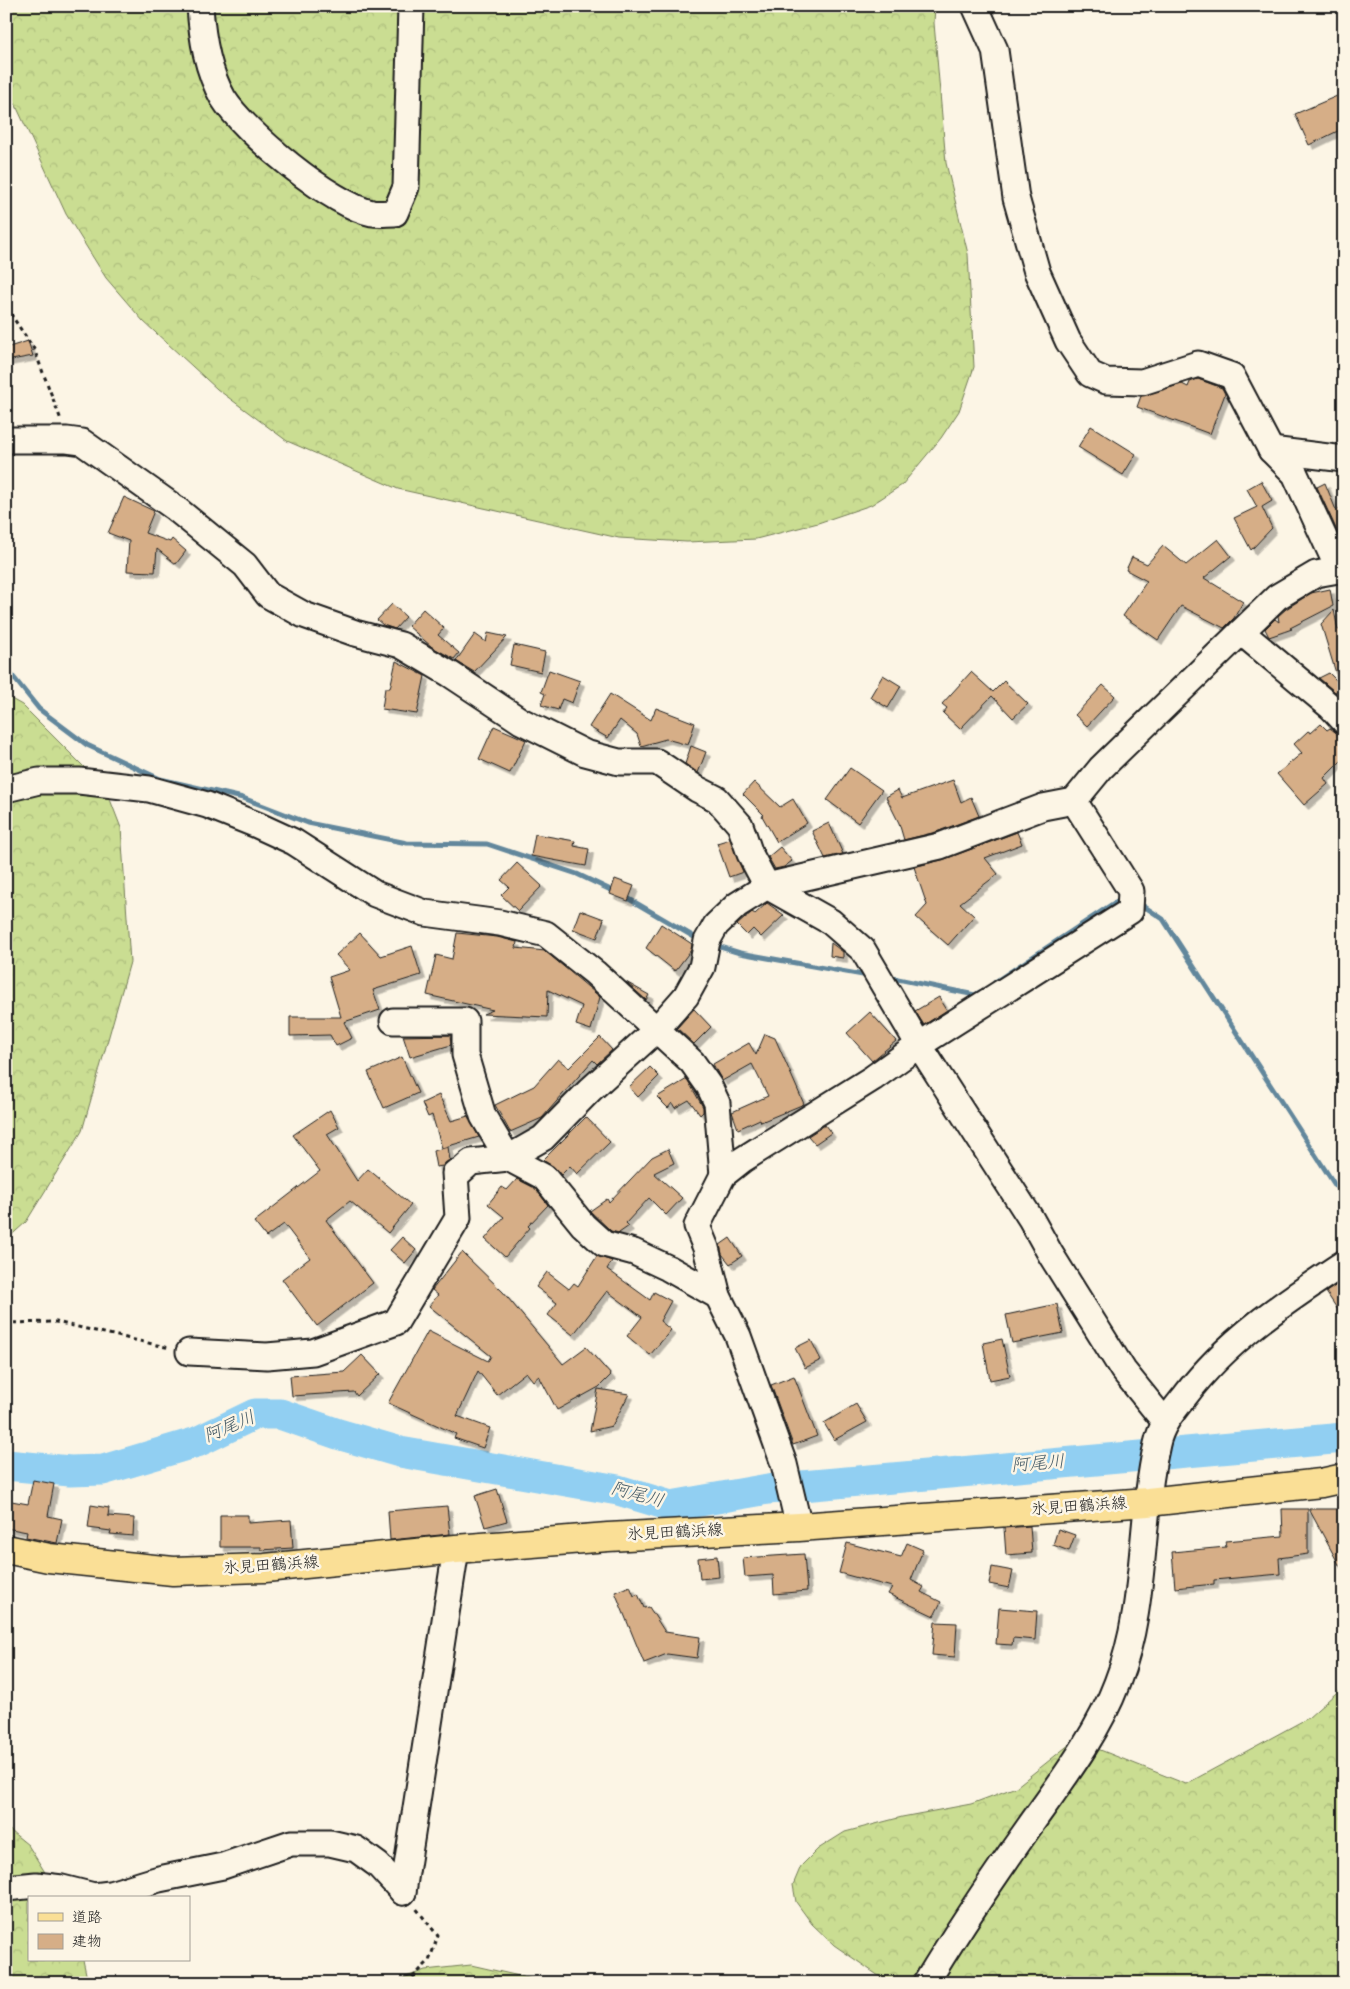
<svg xmlns="http://www.w3.org/2000/svg" width="1350" height="1989" viewBox="0 0 1350 1989" font-family="'Indie Flower','Klee One',sans-serif">
  <style>
    .forest { fill: url(#forest-crowns); stroke: #737c57 }
    .lines { fill: none; stroke-linecap: round; stroke-linejoin: round }
    .stream { stroke: #62879c; stroke-width: 5 }
    .river { stroke: #91cff2; stroke-width: 31 }
    .building { fill: #d6ae87; stroke: #1c1c1c; filter: url(#shadow) }
    .minor-casing { stroke: #1c1c1c; stroke-width: 29 }
    .major-casing { stroke: #1c1c1c; stroke-width: 31 }
    .path { stroke: #1c1c1c; stroke-width: 3; stroke-dasharray: 4 4; stroke-linecap: butt }
    .minor { stroke: #fcf5e5; stroke-width: 25 }
    .major { stroke: #fadf96; stroke-width: 28 }
    .labels { text-anchor: middle; dominant-baseline: central; stroke-width: 5; stroke-linejoin: round; paint-order: stroke }
    .street-label { font-size: 16px; fill: #1c1c1c; stroke: #fcf5e5 }
    .water-label { font-size: 18px; font-style: italic; fill: #455b67; stroke: #fcf5e5 }
  </style>
  <defs>
    <pattern id="forest-crowns" width="20" height="18" patternUnits="userSpaceOnUse" patternTransform="scale(1.25)"><rect width="20" height="18" fill="#cadd92"/><path d="M2 6a3 3 0 1 1 6 0M12 15a3 3 0 1 1 6 0" fill="none" stroke="#adbd7d"/></pattern>
    <filter id="shadow"><feDropShadow dx="4.5" dy="4.5" stdDeviation="0" flood-color="#0004"/></filter>
  </defs>
  <rect width="100%" height="100%" fill="#fcf5e5"/>
  <filter id="ink" filterUnits="userSpaceOnUse"><feTurbulence type="fractalNoise" baseFrequency=".02" numOctaves="2"/><feDisplacementMap in="SourceGraphic" scale="10" xChannelSelector="R" yChannelSelector="G"/><feConvolveMatrix kernelMatrix="1 2 1 2 8 2 1 2 1" color-interpolation-filters="sRGB"/></filter>
  <g filter="url(#ink)">
    <!-- forest -->
    <g class="forest">
      <path d="M6,6H935L934,23L946,163L968,254L974,367L959,411L941,438L902,485L871,505L818,523L756,539L687,542L619,538L398,489L287,441L217,389L143,321L106,278L66,214L6,84Z"/>
      <path d="M6,696L22,705L106,789L121,828L130,962L82,1131L26,1222L6,1240Z"/>
      <path d="M1344,1686V1983H889L834,1945L812,1924L796,1902L793,1885L801,1866L818,1849L845,1832L902,1817L971,1804L1016,1787L1075,1740L1186,1784L1308,1718Z"/>
      <path d="M6,1827L28,1845L61,1898H29V1960H83L88,1983H6Z"/>
      <path d="M471,1965L550,1983H390L425,1970Z"/>
    </g>
    <g class="lines">
      <!-- stream -->
      <g class="stream">
        <path d="M6,668L39,709L87,745L160,779L243,798L308,823L407,843L487,844L577,874L617,893"/>
        <path d="M624,896L701,941"/>
        <path d="M1142,905L1163,919L1344,1199"/>
        <path d="M714,945L740,953L863,975"/>
        <path d="M893,978L975,995L980,992"/>
        <path d="M995,982L1123,897"/>
      </g>
      <!-- river -->
      <path class="river" d="M6,1465L70,1471L103,1470L197,1442L255,1414H280L338,1434L400,1452L618,1490L671,1506L768,1489L1344,1438"/>
    </g>
    <!-- building -->
    <g class="building">
      <path d="M1344,93V128L1309,145L1295,114Z"/>
      <path d="M28,341L33,356L6,361V348Z"/>
      <path d="M1198,379L1222,388L1225,394L1210,434L1137,407L1141,396L1182,384L1188,387L1190,382Z"/>
      <path d="M1091,426L1136,454L1123,475L1078,447Z"/>
      <path d="M1261,481L1272,501L1262,507L1272,528L1251,550L1234,518L1257,507L1247,489Z"/>
      <path d="M1325,483L1336,510L1344,507V546L1317,487Z"/>
      <path d="M124,497L154,511L145,533L170,542L172,539L186,551L176,564L157,549L155,572L127,571L129,541L108,533Z"/>
      <path d="M1218,539L1231,556L1204,578L1243,602L1234,618L1224,628L1181,606L1158,640L1123,616L1147,581L1126,570L1132,557L1147,564L1163,546L1186,565Z"/>
      <path d="M1330,589L1333,606L1290,628L1292,629L1269,637L1265,629L1275,619L1279,622L1278,616L1286,609L1311,593Z"/>
      <path d="M392,604L406,617L395,629L383,625L377,620Z"/>
      <path d="M423,609L444,628L438,635L459,653L454,659L432,647L408,626Z"/>
      <path d="M1334,610L1338,630L1344,628V688L1335,692L1319,678L1329,673L1339,683L1321,624Z"/>
      <path d="M488,633L507,637L474,672L456,661L475,634L486,642Z"/>
      <path d="M514,645L545,652L541,672L510,665Z"/>
      <path d="M396,661L425,676L417,714L382,709L385,688H390Z"/>
      <path d="M549,670L580,681L572,703L562,699L558,710L541,705L545,694L541,692Z"/>
      <path d="M971,672L993,692L1004,681L1028,704L1013,718L992,696L960,729L943,713L947,708L942,704Z"/>
      <path d="M883,675L901,686L888,708L870,697Z"/>
      <path d="M1103,685L1115,696L1087,726L1075,715Z"/>
      <path d="M610,694L651,720L656,708L695,723L688,745L666,739L641,746L637,734L620,720L608,738L589,727Z"/>
      <path d="M1321,724L1327,730L1330,728L1339,735H1344V758L1324,778L1328,784L1304,805L1277,774L1302,753L1294,744L1308,731L1311,733Z"/>
      <path d="M494,726L526,740L510,773L479,759Z"/>
      <path d="M691,746L706,752L698,773L685,764Z"/>
      <path d="M850,768L882,790L858,823L827,800Z"/>
      <path d="M953,780L961,802L971,797L979,816L936,832L904,840L899,823L886,797L898,790L902,798Z"/>
      <path d="M754,782L780,807L793,799L807,823L777,842L762,816L764,815L743,794Z"/>
      <path d="M829,823L843,854L825,858L812,831Z"/>
      <path d="M1017,832L1022,844L985,858L998,874L960,903L974,916L948,945L916,917L927,905L914,867L945,859Z"/>
      <path d="M535,834L575,841L574,846L589,849L586,866L531,856Z"/>
      <path d="M730,839L743,872L729,877L717,843Z"/>
      <path d="M780,847L792,861L784,867L775,869L768,857Z"/>
      <path d="M517,863L542,886L518,911L501,895L509,887L501,880Z"/>
      <path d="M615,879L634,886L628,901L610,894Z"/>
      <path d="M767,903L784,915L761,937L753,929L747,935L737,925L752,912L755,914Z"/>
      <path d="M580,910L604,919L597,938L573,929Z"/>
      <path d="M661,924L692,944L691,950L675,971L646,948Z"/>
      <path d="M360,933L381,956L412,946L421,975L373,990L380,1010L344,1022L352,1038L336,1046L330,1035L290,1036V1017H341L329,977L350,970L336,955Z"/>
      <path d="M457,933L497,937L517,942L516,948L545,951L600,997L591,1030L576,1025L582,1006L548,990L547,1017L483,1014L493,1010L427,995L436,955L452,959Z"/>
      <path d="M831,943L843,952V958L830,956Z"/>
      <path d="M626,982L649,995L646,1000Z"/>
      <path d="M939,997L947,1010L924,1025L915,1011Z"/>
      <path d="M694,1009L711,1027L694,1044L677,1028Z"/>
      <path d="M870,1012L896,1041L872,1061L847,1033Z"/>
      <path d="M765,1034L775,1038L804,1104L761,1122L760,1119L738,1129L732,1112L768,1096L752,1064L722,1081L713,1064L749,1043L756,1055Z"/>
      <path d="M450,1035L451,1045L410,1057L403,1036Z"/>
      <path d="M600,1037L612,1050L597,1064L593,1060L542,1118L510,1132L495,1105L534,1086L558,1059L569,1068Z"/>
      <path d="M402,1057L418,1093L384,1108L368,1072Z"/>
      <path d="M650,1067L659,1076L638,1097L629,1087Z"/>
      <path d="M687,1079L703,1107V1112L700,1115L689,1100L675,1108L672,1103L668,1108L657,1097Z"/>
      <path d="M439,1095L451,1121L468,1116L479,1137L442,1148L432,1115L428,1117L422,1103Z"/>
      <path d="M330,1110L339,1127L327,1134L357,1181L368,1169L411,1205L388,1233L350,1201L326,1220L373,1283L317,1326L282,1279L310,1258L284,1224L266,1237L254,1222L320,1171L293,1135Z"/>
      <path d="M586,1117L610,1142L577,1174L570,1166L561,1175L555,1168L543,1160Z"/>
      <path d="M825,1125L831,1133L815,1144L808,1136Z"/>
      <path d="M448,1147L450,1160L443,1166L436,1167L433,1151Z"/>
      <path d="M668,1149L674,1163L654,1173L682,1198L666,1215L649,1198L626,1223L629,1226L619,1233L611,1231L590,1211L607,1199L609,1202L652,1157Z"/>
      <path d="M517,1179L535,1188L548,1205L528,1226L530,1228L505,1257L485,1239L504,1217L488,1204L502,1187L507,1190Z"/>
      <path d="M402,1237L416,1250L405,1263L390,1250Z"/>
      <path d="M730,1238L742,1256L730,1264L722,1254L720,1245Z"/>
      <path d="M462,1252L503,1292L563,1364L586,1347L611,1375L599,1387L557,1410L539,1376L533,1381L526,1372L497,1395L478,1371L457,1416L490,1428L483,1448L454,1438L456,1434L388,1403L428,1331L488,1361L491,1356L429,1306L438,1295L432,1290Z"/>
      <path d="M597,1256L612,1261L607,1269L650,1300L654,1292L671,1301L660,1321L671,1330L650,1355L627,1336L642,1317L607,1291L573,1335L548,1315L557,1303L536,1287L547,1272L569,1289L574,1283L578,1286Z"/>
      <path d="M1344,1280V1319L1326,1292Z"/>
      <path d="M1057,1304L1063,1333L1012,1343L1006,1315Z"/>
      <path d="M1002,1339L1010,1376L990,1380L983,1343Z"/>
      <path d="M811,1340L821,1360L805,1368L795,1348Z"/>
      <path d="M362,1355L380,1374L357,1396L354,1392L292,1396L290,1376L344,1372Z"/>
      <path d="M794,1376L817,1436L793,1445L771,1385Z"/>
      <path d="M598,1389L629,1394L612,1426L590,1431Z"/>
      <path d="M856,1404L867,1422L834,1440L824,1423Z"/>
      <path d="M33,1480L54,1484L48,1516L62,1519L57,1543L26,1537L27,1532L6,1528V1500L28,1504Z"/>
      <path d="M497,1489L507,1521L485,1527L475,1496Z"/>
      <path d="M91,1505L109,1508L108,1516L134,1518L133,1536L110,1534L111,1531L88,1528Z"/>
      <path d="M447,1506L450,1534L390,1540L388,1511Z"/>
      <path d="M1282,1509H1308V1554L1279,1558L1280,1574L1214,1580V1584L1175,1588L1172,1552L1226,1547L1225,1541L1283,1536Z"/>
      <path d="M1309,1509H1344V1574Z"/>
      <path d="M220,1515H248V1523L291,1520L293,1548L261,1550V1547H220Z"/>
      <path d="M1030,1526L1032,1553L1006,1555L1004,1528Z"/>
      <path d="M1058,1529L1075,1535L1069,1551L1053,1545Z"/>
      <path d="M847,1543L901,1557L907,1543L923,1550L911,1580L924,1587L921,1592L941,1602L934,1616L888,1594L892,1587L839,1573Z"/>
      <path d="M804,1554L807,1591L774,1594L773,1575L745,1577L743,1558Z"/>
      <path d="M717,1556L719,1577L700,1579L698,1558Z"/>
      <path d="M992,1567L1013,1571L1009,1588L989,1584Z"/>
      <path d="M630,1586L634,1596L638,1594L644,1608L649,1607L665,1632L700,1637L697,1658L667,1654L644,1663L615,1592Z"/>
      <path d="M999,1608L1037,1611L1035,1640L1013,1638L1012,1645L996,1644Z"/>
      <path d="M935,1622L957,1623L955,1657L932,1655Z"/>
    </g>
    <g class="lines">
      <defs>
        <g id="minor">
          <path d="M200,6C202,38 207,70 223,98C244,132 332,205 372,213C379,214 387,213 395,213L406,187L411,6"/>
          <path d="M975,6L995,50L1016,198L1037,272L1068,341L1090,374L1106,381L1142,382L1198,364L1232,376L1271,450L1295,474L1339,570"/>
          <path d="M6,440H67L82,442L175,508L245,565L268,595L304,615L355,633L401,645L450,674L521,721L585,753L619,762H657L697,789L717,799L740,825L750,854L767,886L831,922L863,950L919,1045L1031,1219L1051,1255L1123,1370L1165,1422"/>
          <path d="M1271,450L1344,459"/>
          <path d="M1241,632L1331,707L1344,721"/>
          <path d="M6,789L39,781H79L149,789L207,805L257,825L294,842L375,894L425,913L500,923L546,934L595,973L692,1062L709,1086L717,1103L723,1175"/>
          <path d="M393,1021H465V1055L483,1116L508,1158L544,1177L583,1225L604,1244L634,1252L668,1268L718,1296"/>
          <path d="M189,1352L267,1356L313,1352L396,1322L458,1218L455,1173L460,1172L471,1162L508,1158L543,1138L590,1090L656,1030L686,996L702,967L707,941L716,925L737,905L767,886L940,846L1043,807L1074,801L1101,768L1277,597L1316,574L1344,569"/>
          <path d="M799,1527L784,1464L738,1336L718,1296L706,1248L697,1226L723,1175L742,1160L873,1078L919,1045L1130,911L1131,891L1074,801"/>
          <path d="M6,1888L36,1885L62,1888L94,1896L110,1894L159,1879L223,1866L291,1843H330L356,1849L378,1865L403,1892"/>
          <path d="M403,1892L456,1549"/>
          <path d="M926,1983C958,1929 993,1878 1029,1827C1060,1783 1098,1734 1117,1683C1147,1607 1139,1523 1157,1444C1161,1425 1173,1411 1185,1396C1228,1339 1285,1302 1344,1263"/>
        </g>
        <path id="major" d="M6,1549L49,1558L173,1571L265,1568L456,1549L608,1537L799,1527L1148,1502L1321,1483L1344,1478"/>
      </defs>
      <!-- minor casing -->
      <use href="#minor" class="minor-casing"/>
      <!-- major casing -->
      <use href="#major" class="major-casing"/>
      <!-- path -->
      <g class="path">
        <path d="M6,307L34,349L61,420"/>
        <path d="M6,1323L56,1322L170,1348"/>
        <path d="M407,1983L429,1961L438,1936L415,1907"/>
      </g>
      <!-- minor -->
      <use href="#minor" class="minor"/>
      <!-- major -->
      <use href="#major" class="major"/>
    </g>
  </g>
  <g class="labels">
    <!-- street labels -->
    <g class="street-label">
      <text transform="translate(1079 1507) rotate(-4)">氷見田鶴浜線</text>
      <text transform="translate(675 1533) rotate(-3)">氷見田鶴浜線</text>
      <text transform="translate(271 1566) rotate(-4)">氷見田鶴浜線</text>
    </g>
    <!-- water labels -->
    <g class="water-label">
      <text transform="translate(230 1428) rotate(-23)">阿尾川</text>
      <text transform="translate(1038 1465) rotate(-5)">阿尾川</text>
      <text transform="translate(637 1496) rotate(15)">阿尾川</text>
    </g>
  </g>
  <!-- margin -->
  <rect width="1350" height="1989" fill="none" stroke="#fcf5e5" stroke-width="25"/>
  <rect x="12" y="12" width="1325" height="1964" fill="none" stroke="#1c1c1c" stroke-width="2" filter="url(#ink)"/>
  <!-- legend -->
  <rect x="28" y="1896" width="162" height="65" fill="#fcf5e5" stroke="#a29e95"/>
  <rect x="38" y="1913" width="25" height="8" fill="#fadf96" stroke="#a29e95"/>
  <text x="72" y="1922" font-size="15" fill="#1c1c1c">道路</text>
  <rect x="38" y="1934" width="25" height="15" fill="#d6ae87" stroke="#a29e95"/>
  <text x="72" y="1946" font-size="15" fill="#1c1c1c">建物</text>
</svg>
